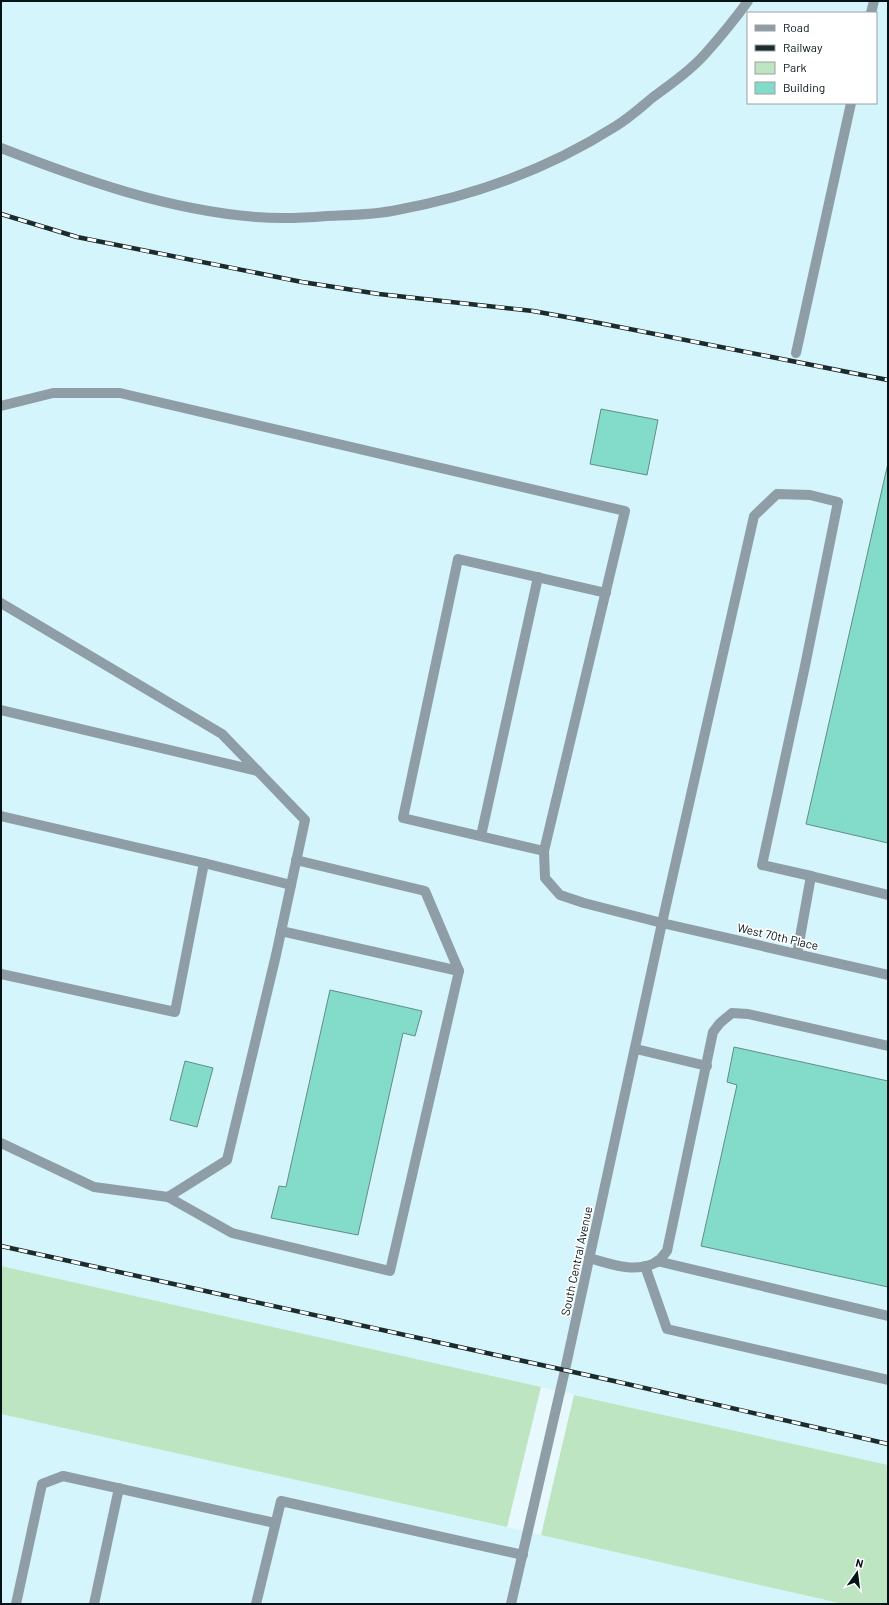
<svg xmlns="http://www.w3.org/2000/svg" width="889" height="1605" viewBox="0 0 889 1605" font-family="Barlow,sans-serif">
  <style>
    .built { fill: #d4f5fb; fill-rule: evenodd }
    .green { fill: #bde5c2 }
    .building { fill: #82dcc9; stroke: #638c83 }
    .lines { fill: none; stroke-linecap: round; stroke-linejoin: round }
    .lane { stroke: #8f9da7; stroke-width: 10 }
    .street { stroke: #8f9da7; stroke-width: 10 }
    .rail-casing { stroke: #1b2b2e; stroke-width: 4.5 }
    .rail { stroke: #fff; stroke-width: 3; stroke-dasharray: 9; stroke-linecap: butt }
    .labels { text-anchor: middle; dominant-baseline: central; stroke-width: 3.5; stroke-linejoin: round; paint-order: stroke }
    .street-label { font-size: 12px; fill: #031316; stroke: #fff }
  </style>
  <rect width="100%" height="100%" fill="#e7f9fc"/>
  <!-- built -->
  <g class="built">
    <path d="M1,1H888V1465L1,1266ZM748,13H876V103H748Z"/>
    <path d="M1,1414L541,1535L843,1604H1Z"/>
  </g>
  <!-- green -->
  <g class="green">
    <path d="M1,1266L541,1387L507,1527L1,1414Z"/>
    <path d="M574,1395L888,1465V1604H843L541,1535Z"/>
  </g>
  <!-- building -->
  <g class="building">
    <path d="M601,409L658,420L647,475L590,464Z"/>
    <path d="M888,463V843L806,824Z"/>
    <path d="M330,990L422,1011L415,1036L403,1033L358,1235L271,1218L279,1186L286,1187Z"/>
    <path d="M734,1047L888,1081V1287L701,1246L737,1085L727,1082Z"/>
    <path d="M185,1061L213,1068L197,1127L170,1120Z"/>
  </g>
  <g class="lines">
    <!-- lane -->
    <g class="lane">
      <path d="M871,13L874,1"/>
      <path d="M1,148C83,180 168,210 256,217C280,219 303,218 327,216C350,215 374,215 397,210C474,196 550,168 616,126C629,118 640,108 652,98C671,84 691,70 706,53C721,36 735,19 748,1"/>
      <path d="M796,353L851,103"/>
      <path d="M1,406L53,393H120L625,511L544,851L545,878L560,895L584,903L662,923L754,516L777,494L810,495L838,502L805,666L762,865L811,876L797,954"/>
      <path d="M1,603L222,734L305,820L276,955L227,1160L168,1197L94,1187L1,1143"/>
      <path d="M1,710L258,771"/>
      <path d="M1,816L204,863"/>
      <path d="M481,836L538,577"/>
      <path d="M544,851L403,818L458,559L606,593"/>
      <path d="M296,860L425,891L459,971"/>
      <path d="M811,876L888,895"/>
      <path d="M1,974L175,1012L204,863L291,885"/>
      <path d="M636,1049L707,1066"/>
      <path d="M168,1197L232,1233L390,1271L459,971L281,931"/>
      <path d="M589,1258C611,1264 635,1274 657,1262C661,1259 664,1254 667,1251L713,1032L720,1023L732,1013L748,1014L888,1046"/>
      <path d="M657,1261L888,1316"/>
      <path d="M645,1266L667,1329L888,1380"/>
      <path d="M16,1604L42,1484L63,1476L275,1523"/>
      <path d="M94,1604L119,1488"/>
      <path d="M256,1604L281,1501L523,1555"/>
    </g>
    <!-- street -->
    <path class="street" d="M511,1604L565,1370L662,923L888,975"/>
    <defs>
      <g id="rail">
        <path d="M1,214L77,237L302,282L379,294L533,311L599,323L888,380"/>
        <path d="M1,1246L614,1381L888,1444"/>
      </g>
    </defs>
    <!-- rail casing -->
    <use href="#rail" class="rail-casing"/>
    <!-- rail -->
    <use href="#rail" class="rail"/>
  </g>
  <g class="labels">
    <!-- street labels -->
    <g class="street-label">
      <text transform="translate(778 936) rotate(13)">West 70th Place</text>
      <text transform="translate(576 1261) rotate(-78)">South Central Avenue</text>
    </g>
  </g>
  <!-- border -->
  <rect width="889" height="1605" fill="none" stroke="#031316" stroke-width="4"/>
  <!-- legend -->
  <rect x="747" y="12" width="130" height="92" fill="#ffffff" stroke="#9aa1a2"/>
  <rect x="755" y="25" width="20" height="6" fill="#8f9da7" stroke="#9aa1a2"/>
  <text x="783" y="32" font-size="12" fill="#031316">Road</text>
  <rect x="755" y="45" width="20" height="6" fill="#1b2b2e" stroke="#9aa1a2"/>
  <text x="783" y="52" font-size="12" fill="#031316">Railway</text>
  <rect x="755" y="62" width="20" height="12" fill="#bde5c2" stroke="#9aa1a2"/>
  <text x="783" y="72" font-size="12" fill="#031316">Park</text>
  <rect x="755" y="82" width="20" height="12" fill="#82dcc9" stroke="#9aa1a2"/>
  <text x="783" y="92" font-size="12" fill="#031316">Building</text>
  <!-- north arrow -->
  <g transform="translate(857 1573) rotate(14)" stroke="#ffffff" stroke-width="3" paint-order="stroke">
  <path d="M0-3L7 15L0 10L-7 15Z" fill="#031316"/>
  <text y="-6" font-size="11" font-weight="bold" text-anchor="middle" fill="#031316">N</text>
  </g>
</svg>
